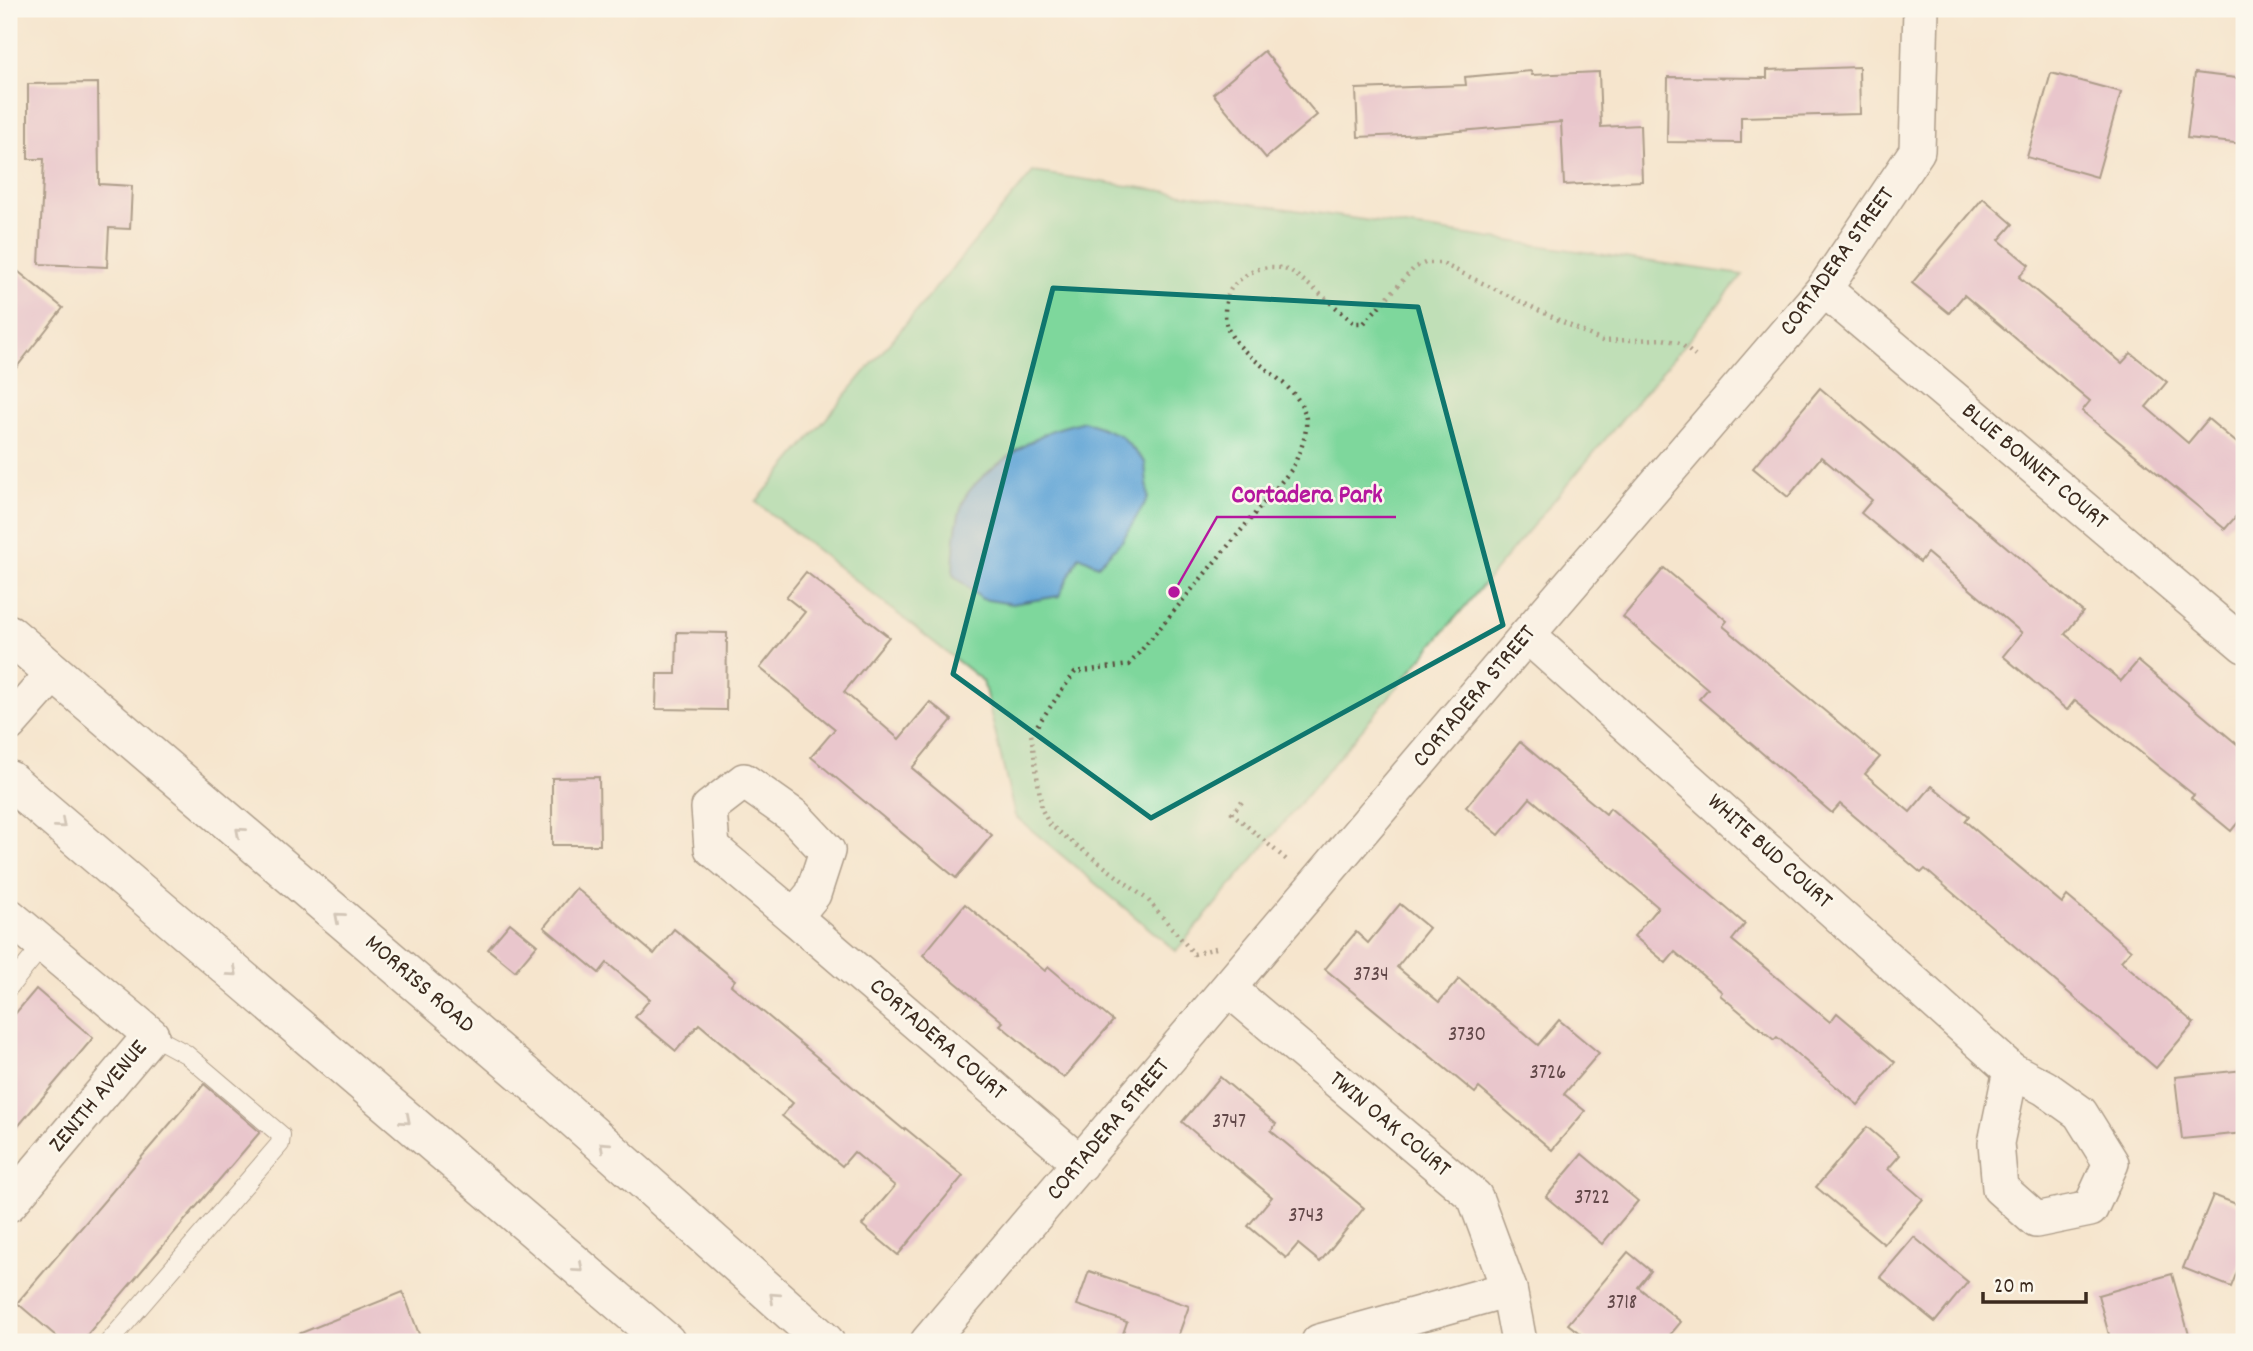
<svg xmlns="http://www.w3.org/2000/svg" width="2253" height="1351" viewBox="0 0 2253 1351" font-family="Dekko,sans-serif">
  <style>
    .green { fill: #7ed79c; stroke: #5c805d; stroke-width: 2 }
    .water { fill: #61a4d6; stroke: #4e677a; stroke-width: 2 }
    .building { fill: #d9a0cb }
    .lines { fill: none; stroke-linecap: round; stroke-linejoin: round }
    .service-casing { stroke: #574638; stroke-width: 20 }
    .minor-casing { stroke: #574638; stroke-width: 38 }
    .secondary-casing { stroke: #574638; stroke-width: 41 }
    .path { stroke: #574638; stroke-width: 4.5; stroke-dasharray: 2 5; stroke-linecap: butt }
    .service { stroke: #fff; stroke-width: 18 }
    .minor { stroke: #fff; stroke-width: 35 }
    .secondary { stroke: #fff; stroke-width: 38 }
    .oneway { stroke: #a79f9a }
    .marked { fill: none; stroke: #0f766e; stroke-width: 5; stroke-linejoin: round }
    .labels { text-anchor: middle; dominant-baseline: central; stroke-width: 5; stroke-linejoin: round; paint-order: stroke }
    .number-label { font-size: 21px; fill: #624849 }
    .street-label { font-size: 24px; fill: #3b2a1e; stroke: #fbf7ec }
    .leader { fill: none; stroke: #b5179e; stroke-width: 2.5 }
    .callout-dot { fill: #b5179e; stroke: #fbf7ec; stroke-width: 2.5 }
    .callout-label { font-size: 26px; text-anchor: middle; font-weight: bold; fill: #b5179e; stroke: #fbf7ec; stroke-width: 5; stroke-linejoin: round; paint-order: stroke }
  </style>
  <rect width="100%" height="100%" fill="#fbf7ec"/>
  <filter id="ink" filterUnits="userSpaceOnUse"><feTurbulence type="fractalNoise" baseFrequency=".0143" numOctaves="2"/><feDisplacementMap in="SourceGraphic" scale="14" xChannelSelector="R" yChannelSelector="G"/><feConvolveMatrix kernelMatrix="1 2 1 2 8 2 1 2 1" color-interpolation-filters="sRGB"/></filter>
  <filter id="wash" filterUnits="userSpaceOnUse"><feTurbulence type="fractalNoise" baseFrequency=".00686" numOctaves="4" result="noise"/><feDisplacementMap in="SourceGraphic" scale="28" xChannelSelector="R" yChannelSelector="G"/><feGaussianBlur stdDeviation="1.57" result="paint"/><feColorMatrix in="noise" values="0 0 0 0 0 0 0 0 0 0 0 0 0 0 0 0 0 1.4 0 .05"/><feComposite in="paint" operator="in"/></filter>
  <g filter="url(#wash)">
    <rect width="100%" height="100%" fill="#f6e5cd"/>
    <!-- green -->
    <path class="green" d="M1033,172L1743,275L1176,951L1015,816L983,681L756,502Z"/>
    <!-- water -->
    <path class="water" d="M1084,421L1120,435L1145,462L1148,498L1122,541L1098,565L1079,556L1059,596L1012,604L982,599L953,575C954,549 954,524 964,500C972,479 1027,442 1048,432C1059,427 1072,425 1084,421Z"/>
    <g id="blocks">
      <!-- building -->
      <g class="building">
        <path d="M1264,51L1317,115L1266,158L1213,94Z"/>
        <path d="M1859,67L1860,114L1741,117V143L1667,142L1668,77L1767,78V70Z"/>
        <path d="M1531,71L1532,75L1599,72L1601,127L1640,125L1642,181L1564,185L1561,122L1426,134L1358,137L1356,89L1466,85L1465,77Z"/>
        <path d="M2051,73L2121,92L2097,177L2027,157Z"/>
        <path d="M2195,73L2244,79V144L2187,138Z"/>
        <path d="M98,83L99,184L132,186L130,229L109,228L107,267L39,264L44,159H28V84Z"/>
        <path d="M1983,198L2013,224L1999,240L2029,265L2019,277L2122,363L2131,353L2167,382L2146,407L2188,443L2208,419L2244,449V507L2225,529L2082,411L2090,401L1964,295L1949,313L1912,283Z"/>
        <path d="M9,264L63,308L9,377Z"/>
        <path d="M1820,388L2083,612L2065,634L2121,681L2138,661L2244,750V815L2231,831L2191,798L2194,795L2075,700L2067,710L2003,656L2022,633L1927,553L1920,562L1861,513L1872,500L1821,457L1788,497L1753,468Z"/>
        <path d="M1664,568L1727,621L1723,626L1880,757L1865,774L1910,812L1932,786L1969,816L1965,821L2062,903L2067,896L2131,950L2121,961L2194,1023L2156,1068L1925,869L1921,873L1840,804L1832,813L1699,699L1708,689L1623,617Z"/>
        <path d="M806,572L889,637L844,692L899,739L930,702L952,720L912,768L992,835L956,878L811,757L835,729L760,668L805,612L786,597Z"/>
        <path d="M677,632L727,633L726,710L656,709L657,674H676Z"/>
        <path d="M1520,742L1606,814L1610,808L1745,924L1732,940L1830,1022L1837,1013L1895,1062L1858,1105L1777,1037L1774,1040L1720,995L1722,992L1675,952L1666,963L1634,936L1658,907L1530,798L1499,835L1466,807Z"/>
        <path d="M599,777L600,845H552V778Z"/>
        <path d="M576,888L654,954L674,929L735,980L731,985L904,1130L905,1128L963,1176L898,1255L862,1225L895,1186L854,1152L842,1166L782,1116L793,1103L699,1024L676,1051L635,1017L650,999L607,963L599,973L544,927Z"/>
        <path d="M965,904L1045,971L1049,967L1113,1021L1064,1078L1000,1025L1003,1022L923,955Z"/>
        <path d="M1400,904L1429,928L1397,967L1439,1002L1459,979L1538,1045L1559,1020L1599,1053L1564,1094L1585,1111L1552,1150L1479,1088L1475,1093L1325,969L1356,932L1368,943Z"/>
        <path d="M510,923L537,945L515,971L488,949Z"/>
        <path d="M36,989L93,1038L9,1137V1021Z"/>
        <path d="M2244,1070V1133L2182,1139L2175,1077Z"/>
        <path d="M1220,1077L1276,1124L1271,1131L1364,1208L1320,1262L1298,1244L1286,1258L1248,1226L1272,1197L1182,1122Z"/>
        <path d="M204,1084L260,1132L81,1342H63L17,1303Z"/>
        <path d="M1867,1127L1900,1155L1888,1169L1923,1199L1884,1244L1816,1187Z"/>
        <path d="M1582,1154L1638,1201L1602,1244L1546,1197Z"/>
        <path d="M2213,1195L2244,1207V1254L2231,1287L2183,1268Z"/>
        <path d="M1914,1237L1968,1282L1935,1322L1880,1277Z"/>
        <path d="M1628,1252L1651,1271L1638,1287L1681,1322L1664,1342H1591L1568,1324Z"/>
        <path d="M1089,1271L1189,1306L1176,1342H1120L1127,1322L1077,1305Z"/>
        <path d="M2172,1274L2191,1342H2111L2098,1295Z"/>
        <path d="M403,1292L422,1342H281V1341Z"/>
      </g>
    </g>
  </g>
  <g filter="url(#ink)">
    <use href="#blocks" fill-opacity="0" stroke="#574638" stroke-width="2"/>
    <g class="lines">
      <defs>
        <g id="service">
          <path d="M9,987L43,945"/>
          <path d="M109,1342L280,1144L281,1135L186,1054L151,1035"/>
        </g>
        <g id="minor">
          <path d="M1824,289L2244,645"/>
          <path d="M1527,635L2011,1070L1996,1143L2000,1188L2036,1220L2090,1209L2111,1163L2080,1113L2045,1088L2011,1070"/>
          <path d="M9,724L54,673"/>
          <path d="M744,781L795,817L827,851L813,894L794,917L712,848L709,808Z"/>
          <path d="M9,916L151,1035L9,1204"/>
          <path d="M794,917L1081,1164"/>
          <path d="M1229,989L1475,1197L1509,1289L1519,1342"/>
          <path d="M928,1342L1527,635L1824,289L1917,151L1921,9"/>
          <path d="M1319,1342L1509,1289"/>
        </g>
        <g id="secondary">
          <path d="M9,634L542,1090L825,1342"/>
          <path d="M9,780L666,1342"/>
        </g>
      </defs>
      <!-- service casing -->
      <use href="#service" class="service-casing"/>
      <!-- minor casing -->
      <use href="#minor" class="minor-casing"/>
      <!-- secondary casing -->
      <use href="#secondary" class="secondary-casing"/>
      <!-- path -->
      <g class="path">
        <path d="M1242,802L1232,813L1289,862"/>
        <path d="M1216,948L1194,954L1148,900L1050,825L1042,810L1031,734L1075,672L1129,665L1292,469C1300,451 1312,428 1303,408C1288,376 1236,356 1227,326C1223,314 1225,294 1234,285C1248,271 1267,262 1287,270C1300,275 1341,312 1354,323H1364L1414,268L1425,263H1441L1602,341L1663,339L1680,343L1695,356"/>
      </g>
      <!-- service -->
      <use href="#service" class="service"/>
      <!-- minor -->
      <use href="#minor" class="minor"/>
      <!-- secondary -->
      <use href="#secondary" class="secondary"/>
    </g>
    <!-- one-way arrows -->
    <defs><path id="oneway-chevron" d="M-2-3.5L2.5 0L-2 3.5" fill="none" stroke-width="1.6" stroke-linecap="round" stroke-linejoin="round" transform="scale(1.75)"/></defs>
    <g class="oneway">
      <use href="#oneway-chevron" transform="translate(61 824) rotate(41)"/>
      <use href="#oneway-chevron" transform="translate(240 832) rotate(-139)"/>
      <use href="#oneway-chevron" transform="translate(339 917) rotate(-139)"/>
      <use href="#oneway-chevron" transform="translate(233 972) rotate(41)"/>
      <use href="#oneway-chevron" transform="translate(406 1120) rotate(41)"/>
      <use href="#oneway-chevron" transform="translate(604 1146) rotate(-138)"/>
      <use href="#oneway-chevron" transform="translate(579 1268) rotate(41)"/>
      <use href="#oneway-chevron" transform="translate(774 1297) rotate(-138)"/>
    </g>
  </g>
  <!-- marked area -->
  <path d="M0 0H2253V1351H0ZM1053,288L1418,307L1503,625L1151,818L953,674Z" fill="#f6e5cd" fill-opacity=".55" fill-rule="evenodd"/>
  <path class="marked" d="M1053,288L1418,307L1503,625L1151,818L953,674Z"/>
  <g class="labels">
    <!-- number labels -->
    <g class="number-label">
      <text x="1371" y="976">3734</text>
      <text x="1467" y="1036">3730</text>
      <text x="1548" y="1074">3726</text>
      <text x="1229" y="1123">3747</text>
      <text x="1592" y="1199">3722</text>
      <text x="1306" y="1217">3743</text>
      <text x="1622" y="1304">3718</text>
    </g>
    <!-- street labels -->
    <g class="street-label">
      <text transform="translate(1838 262) rotate(-54)">CORTADERA STREET</text>
      <text transform="translate(2034 467) rotate(40)">BLUE BONNET COURT</text>
      <text transform="translate(1475 697) rotate(-50)">CORTADERA STREET</text>
      <text transform="translate(1769 852) rotate(42)">WHITE BUD COURT</text>
      <text transform="translate(419 985) rotate(41)">MORRISS ROAD</text>
      <text transform="translate(937 1040) rotate(41)">CORTADERA COURT</text>
      <text transform="translate(99 1097) rotate(-50)">ZENITH AVENUE</text>
      <text transform="translate(1389 1125) rotate(40)">TWIN OAK COURT</text>
      <text transform="translate(1109 1130) rotate(-50)">CORTADERA STREET</text>
    </g>
  </g>
  <!-- callouts -->
  <path class="leader" d="M1174 592L1217 517H1396"/>
  <circle class="callout-dot" cx="1174" cy="592" r="7"/>
  <g class="callout-label">
    <text x="1307" y="502">Cortadera Park</text>
  </g>
  <!-- margin -->
  <rect width="2253" height="1351" fill="none" stroke="#fbf7ec" stroke-width="35"/>
  <!-- scale -->
  <path d="M1983 1292v10h103v-10" fill="none" stroke="#3b2a1e" stroke-width="3.5"/>
  <text x="1994" y="1292" font-size="21" fill="#3b2a1e" stroke="#fbf7ec" stroke-width="5" paint-order="stroke">20 m</text>
</svg>
